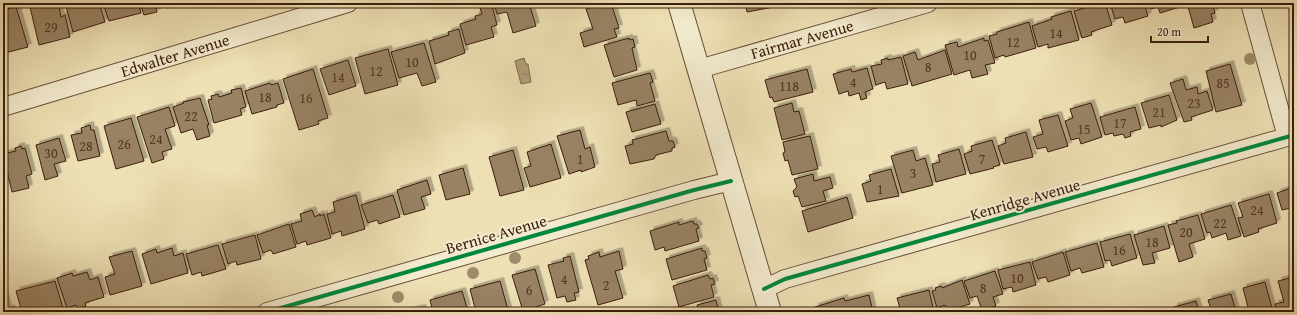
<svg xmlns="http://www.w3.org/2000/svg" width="1297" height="315" viewBox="0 0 1297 315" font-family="'Gentium Book Plus',serif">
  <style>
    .water { fill: url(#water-ripples); stroke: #816a50 }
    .building { fill: #988264; stroke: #3b1d0e; filter: url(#shadow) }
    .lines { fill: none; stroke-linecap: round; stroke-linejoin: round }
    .minor-casing { stroke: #684e38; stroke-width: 20 }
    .tertiary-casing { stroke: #684e38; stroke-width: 24 }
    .minor { stroke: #f3ebce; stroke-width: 18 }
    .tertiary { stroke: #f3ebce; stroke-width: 22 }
    .cycleway-casing { stroke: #f3ebce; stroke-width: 6 }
    .cycleway { stroke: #00873e; stroke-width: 4 }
    .tree { fill: #9f8b6b }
    .labels { text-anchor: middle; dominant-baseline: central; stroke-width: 4; stroke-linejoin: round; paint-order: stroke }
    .number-label { font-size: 14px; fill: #523624 }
    .street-label { font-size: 16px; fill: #3b1d0e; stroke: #f3ebce }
  </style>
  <defs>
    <pattern id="water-ripples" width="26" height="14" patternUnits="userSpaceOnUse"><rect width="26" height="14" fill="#b09e7c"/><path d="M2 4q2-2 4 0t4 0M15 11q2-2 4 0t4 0" fill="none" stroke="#908064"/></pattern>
    <filter id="shadow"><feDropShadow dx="3.5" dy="-3.5" stdDeviation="0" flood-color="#0004"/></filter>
  </defs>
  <rect width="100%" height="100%" fill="#ede0b4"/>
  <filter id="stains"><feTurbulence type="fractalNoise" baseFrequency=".005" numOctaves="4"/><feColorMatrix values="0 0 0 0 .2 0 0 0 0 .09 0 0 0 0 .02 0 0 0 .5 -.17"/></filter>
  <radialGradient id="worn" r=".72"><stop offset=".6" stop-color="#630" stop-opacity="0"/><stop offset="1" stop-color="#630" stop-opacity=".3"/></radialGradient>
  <!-- water -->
  <path class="water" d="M524,58L526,64H528L531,82L521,84L515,61Z"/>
  <!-- building -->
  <g class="building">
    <path d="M46,3H58L61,17L65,15L70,37L39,45L30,7Z"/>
    <path d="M65,3H99L105,22L73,32Z"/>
    <path d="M103,3H138L141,13L109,21Z"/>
    <path d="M140,3H175L176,6L167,8L166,4L156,8L157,12L144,15Z"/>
    <path d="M494,3H529L536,26L513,33L507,12L497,14Z"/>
    <path d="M577,3H591L578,7Z"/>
    <path d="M608,3H611L619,28L614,29L617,37L584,47L580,33L593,29L586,9Z"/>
    <path d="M745,3H778L779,6L747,12Z"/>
    <path d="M1101,3H1105L1112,25L1091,32L1092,35L1082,38L1074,11Z"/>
    <path d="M1110,3H1144L1148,16L1125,23L1123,17L1115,19Z"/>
    <path d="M1149,3H1182L1183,6L1160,13L1158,7L1151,9Z"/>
    <path d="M1187,3H1212L1215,13L1211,14L1213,22L1194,28Z"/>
    <path d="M492,5L497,25L491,27L494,37L466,45L460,24L476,19L475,16L482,14L480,8Z"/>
    <path d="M16,7L28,47L5,53L3,44V10Z"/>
    <path d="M1071,11L1079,40L1048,48V44L1038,47L1032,26L1052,19L1051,17Z"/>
    <path d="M1029,22L1036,48L1005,57L1004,55L995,58L989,36L997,34V32Z"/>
    <path d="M459,29L465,53L435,64L429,41L449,35L448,32Z"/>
    <path d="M629,38V40L633,39L635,47L632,48L637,70L614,77L604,45Z"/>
    <path d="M984,38V41L988,40L995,63L985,65L988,74L972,78L970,70L954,75L945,45L957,42L958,47Z"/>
    <path d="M424,43L436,82L422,86L417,73L399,78L391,52Z"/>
    <path d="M388,49L398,85L365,94L355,58Z"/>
    <path d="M945,50L952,74L912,86L903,56L915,52L918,60Z"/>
    <path d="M901,57L908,84L887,89L885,82L876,85L871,66L882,64L881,60L888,58V60Z"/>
    <path d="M348,60L356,86L329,95L320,69Z"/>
    <path d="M1230,64L1242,105L1216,112L1206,71Z"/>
    <path d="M867,68L873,89L865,92L867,98L861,100L859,93L849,96L848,91L839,94L833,74L851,69L852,72Z"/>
    <path d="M313,69L328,118L318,121L319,124L299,130L283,79Z"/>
    <path d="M807,69L813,92L774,102L772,97L770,98L765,80Z"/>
    <path d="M650,73L653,82L650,83L655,101L637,106L636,100L618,105L612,83Z"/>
    <path d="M1183,79L1186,90L1197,87L1198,94L1207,91L1213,110L1191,117L1192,120L1184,122L1170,83Z"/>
    <path d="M270,83L271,85L278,83L284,103L277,105V107L252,114L245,91Z"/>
    <path d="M241,88L246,107L240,109L242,115L214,123L208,100L212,99L211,96L218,94L219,97L232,93L231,90Z"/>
    <path d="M1169,95L1177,120L1161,127V125L1149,128L1141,103Z"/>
    <path d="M200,98L209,125H207L210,136L197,140L193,129L181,133L173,107L184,103L183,102Z"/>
    <path d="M792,103L794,112L799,111L805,134L782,140L774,108Z"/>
    <path d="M1091,103L1102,137L1081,144L1079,138L1071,140L1065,121L1073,118L1070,109Z"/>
    <path d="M655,104L661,124L632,132L626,112Z"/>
    <path d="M169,107L175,126L165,129L172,149L162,152L164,159L152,163L137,117Z"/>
    <path d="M1135,107L1141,129L1130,132L1131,136L1125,138L1123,134L1114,136L1113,133L1105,135L1100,117Z"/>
    <path d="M1058,115L1068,146L1048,152L1046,147L1037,149L1033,137L1043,134L1039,120Z"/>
    <path d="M131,118L144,161L116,169L104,126Z"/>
    <path d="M90,125L91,130H94L100,156L78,161L71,135L82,133L81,128Z"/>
    <path d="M580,130L585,149L590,147L595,167L581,172V170L569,174L557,136Z"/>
    <path d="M666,131L669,141H673L675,147L672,148V151L656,155L654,159L630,164L625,146L633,144L632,140Z"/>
    <path d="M1026,132L1033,157L1004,164L998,146L1006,143L1005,138Z"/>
    <path d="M810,136L818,169L792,175L788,160L785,161L783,153L785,152L783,142Z"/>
    <path d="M59,138L66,161L54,164L58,176L45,180L36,145Z"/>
    <path d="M992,140L1000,165L993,167L994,168L970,174L964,154L972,151L971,146Z"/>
    <path d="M551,144L561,178L530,187L524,168L531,166L527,152Z"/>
    <path d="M21,146L22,149L25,148L32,174L26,176L29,188L12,192L3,154L16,151L15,148Z"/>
    <path d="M959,149L966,174L936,182L932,164L940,162L938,155Z"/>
    <path d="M513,150L524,190L500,196L489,157Z"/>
    <path d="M913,150L916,161L925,158L933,185L902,193L891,156Z"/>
    <path d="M463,168L470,194L446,200L439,175Z"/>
    <path d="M891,169L899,196L867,202L862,184L871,181L869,175Z"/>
    <path d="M813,174L814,181L830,177L833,188L823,191L826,201L802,207L798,196L795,197L793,191L797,187L794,179Z"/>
    <path d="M427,180L431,194L421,197L425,209L404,215L397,190Z"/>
    <path d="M1294,187V218L1291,208L1282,210L1277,193Z"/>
    <path d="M1269,194L1277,223L1258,229L1259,232L1244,237L1238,218L1243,217L1238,203Z"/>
    <path d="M356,195L365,229L342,236L341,231L332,234L327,214L335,212L333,202Z"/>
    <path d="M393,195L400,217L379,224L377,220L368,223L361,205Z"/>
    <path d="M847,197L853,218L808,232L802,211Z"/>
    <path d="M1231,205L1241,236L1228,240L1226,233L1212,238L1210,232L1207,233L1201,214Z"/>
    <path d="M312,210L315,217L320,214V216L324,214L331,238L307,245L306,241L297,244L291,224L302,221L300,214Z"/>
    <path d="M1198,215L1205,239L1189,244L1193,257L1179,262L1168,225L1177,223L1176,221Z"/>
    <path d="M693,221L694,224H697L699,228L696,229L699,241L665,251L664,247L655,250L650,231L679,222V225Z"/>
    <path d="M289,224L296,247L273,254L271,250L263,253L257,235Z"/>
    <path d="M1164,226L1170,248L1152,253L1155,263L1143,265L1134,235Z"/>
    <path d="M1130,234L1137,258L1112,266L1110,260L1105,261L1100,242Z"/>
    <path d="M255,235L261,259L237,265L236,261L228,264L222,244Z"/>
    <path d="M1097,243L1104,267L1082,273L1080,268L1071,271L1065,252Z"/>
    <path d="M218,245L226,269L202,276L201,272L192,275L186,254Z"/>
    <path d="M172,248L174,256L183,253L188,273L151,284L142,254L156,249L157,253Z"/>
    <path d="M702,248V251H705L707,258L704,259L707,270L672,280L666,259Z"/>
    <path d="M132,251L142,286L110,295L105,277L115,274L109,257Z"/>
    <path d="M619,251L623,269L615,271L623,298L598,305L585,260L589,259L588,256L599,252L600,257Z"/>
    <path d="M1063,252L1070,275L1048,282L1046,277L1038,279L1032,262Z"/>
    <path d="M570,256L579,292L574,293L576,300L567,302L565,296L557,298L548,265L564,261L563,258Z"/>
    <path d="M1030,262L1036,285L1013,292L1012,287L1003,289L998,270Z"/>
    <path d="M535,269L545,304L523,311L512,275Z"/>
    <path d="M995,271L1003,294L993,297L996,306L982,310L977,296L970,298L964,281Z"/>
    <path d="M87,272L90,280L98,277L104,297L85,303L86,306L77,309L76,305L67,308L57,278L72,273L73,276Z"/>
    <path d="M708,275L710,279L713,278L715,284L711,285L714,297L679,307L673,286Z"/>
    <path d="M1294,277V312H1277L1275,304L1284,302L1278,281Z"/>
    <path d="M962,280L970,304L947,311L945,305L937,308L932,291L936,290L935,288L941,286L942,288Z"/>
    <path d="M55,281L64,312H22L16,291Z"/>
    <path d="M500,281L508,310L501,312H476L470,289Z"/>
    <path d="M1265,282L1273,312H1244L1249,311L1243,288Z"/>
    <path d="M929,290L934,312H901L897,298Z"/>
    <path d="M3,291L8,309L11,308L12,312H3Z"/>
    <path d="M462,291L467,308L457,312H433L430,300Z"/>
    <path d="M1231,294L1236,312H1212L1208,300Z"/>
    <path d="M869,295L873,312H817L815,307L844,298L845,301Z"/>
    <path d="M716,300L719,312H698L697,305Z"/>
    <path d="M1196,301L1199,312H1175L1174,307Z"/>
    <path d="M422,308L423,312H405Z"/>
  </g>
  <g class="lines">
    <defs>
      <g id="minor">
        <path d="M1250,3L1287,137"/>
        <path d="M699,69L928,3"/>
        <path d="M3,107L348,3"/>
        <path d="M764,289L785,279L1294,135"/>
        <path d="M267,312L694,190L731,181"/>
      </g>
      <path id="tertiary" d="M679,3L770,312"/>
    </defs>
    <!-- minor casing -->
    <use href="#minor" class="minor-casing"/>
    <!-- tertiary casing -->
    <use href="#tertiary" class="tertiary-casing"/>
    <!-- minor -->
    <use href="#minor" class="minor"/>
    <!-- tertiary -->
    <use href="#tertiary" class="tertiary"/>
    <defs>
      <g id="cycleway">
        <path d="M764,289L785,279L1294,135"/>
        <path d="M267,312L694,190L731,181"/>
      </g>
    </defs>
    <!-- cycleway casing -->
    <use href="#cycleway" class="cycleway-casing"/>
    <!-- cycleway -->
    <use href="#cycleway" class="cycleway"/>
  </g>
  <!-- trees -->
  <g class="tree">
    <circle cx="1250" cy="59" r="6"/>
    <circle cx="515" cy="258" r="6"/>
    <circle cx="473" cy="273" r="6"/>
    <circle cx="398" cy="297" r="6"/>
  </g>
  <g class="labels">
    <!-- number labels -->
    <g class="number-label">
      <text x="51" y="27">29</text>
      <text x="1056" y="33">14</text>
      <text x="1013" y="42">12</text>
      <text x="970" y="55">10</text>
      <text x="412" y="62">10</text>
      <text x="928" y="67">8</text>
      <text x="376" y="71">12</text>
      <text x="338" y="77">14</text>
      <text x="853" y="82">4</text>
      <text x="1223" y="83">85</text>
      <text x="789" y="86">118</text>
      <text x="265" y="97">18</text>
      <text x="306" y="98">16</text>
      <text x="1194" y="103">23</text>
      <text x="1159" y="112">21</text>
      <text x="191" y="116">22</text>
      <text x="1120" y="123">17</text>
      <text x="1084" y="129">15</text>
      <text x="156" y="139">24</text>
      <text x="124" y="144">26</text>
      <text x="86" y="146">28</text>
      <text x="51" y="153">30</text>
      <text x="580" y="159">1</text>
      <text x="982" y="159">7</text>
      <text x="913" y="173">3</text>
      <text x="880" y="189">1</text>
      <text x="1257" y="210">24</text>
      <text x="1220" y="223">22</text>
      <text x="1186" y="232">20</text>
      <text x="1152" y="242">18</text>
      <text x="1119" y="250">16</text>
      <text x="1017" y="278">10</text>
      <text x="564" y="279">4</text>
      <text x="606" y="285">2</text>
      <text x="983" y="288">8</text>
      <text x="529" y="290">6</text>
    </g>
    <!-- street labels -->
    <g class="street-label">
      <text transform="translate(802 39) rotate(-16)">Fairmar Avenue</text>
      <text transform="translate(175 55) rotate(-17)">Edwalter Avenue</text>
      <text transform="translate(1025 199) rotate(-16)">Kenridge Avenue</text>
      <text transform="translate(496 234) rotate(-16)">Bernice Avenue</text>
    </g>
  </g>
  <!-- margin -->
  <rect width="1297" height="315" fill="none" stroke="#ede0b4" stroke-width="16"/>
  <rect x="4" y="4" width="1289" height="307" fill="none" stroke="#3b1d0e" stroke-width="2"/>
  <rect x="8" y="8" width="1281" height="299" fill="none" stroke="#3b1d0e"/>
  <!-- scale -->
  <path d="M1151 36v6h57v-6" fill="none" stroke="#3b1d0e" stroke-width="2"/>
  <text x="1157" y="36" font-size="12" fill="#3b1d0e" stroke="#f3ebce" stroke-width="3" paint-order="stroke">20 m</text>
  <rect width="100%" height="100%" filter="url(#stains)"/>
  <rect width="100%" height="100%" fill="url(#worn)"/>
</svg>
